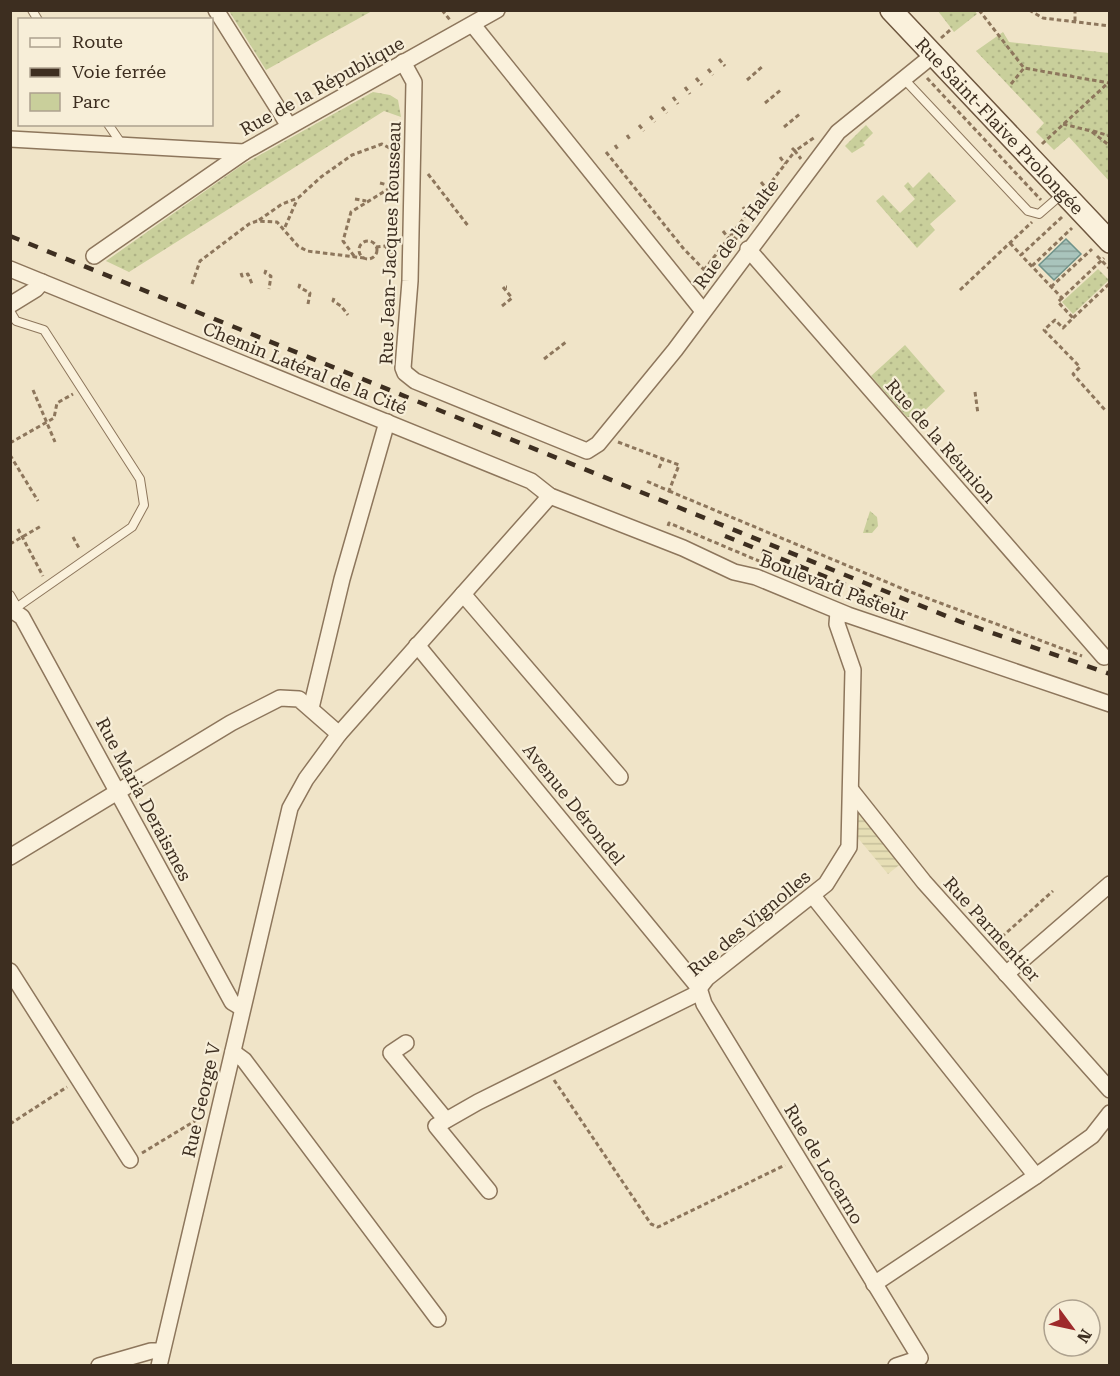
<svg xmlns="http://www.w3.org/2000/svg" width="1120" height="1376" viewBox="0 0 1120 1376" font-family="'Roboto Serif',serif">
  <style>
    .farmland { fill: url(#farmland-rules) }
    .green { fill: url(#green-dots) }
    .water { fill: url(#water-rules); stroke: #6f938a; stroke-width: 1.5 }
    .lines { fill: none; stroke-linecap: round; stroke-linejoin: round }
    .lane-casing { stroke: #8d765c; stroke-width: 10 }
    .street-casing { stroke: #8d765c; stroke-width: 18 }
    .secondary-casing { stroke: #6f573f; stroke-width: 24 }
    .path { stroke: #8d765c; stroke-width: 3; stroke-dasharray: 4.5 3; stroke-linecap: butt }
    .lane { stroke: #faf1dc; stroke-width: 8 }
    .street { stroke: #faf1dc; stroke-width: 15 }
    .secondary { stroke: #faf1dc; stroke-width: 21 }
    .rail { stroke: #3d2e20; stroke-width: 4.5; stroke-dasharray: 10 10; stroke-linecap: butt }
    .labels { text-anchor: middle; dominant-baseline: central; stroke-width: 4.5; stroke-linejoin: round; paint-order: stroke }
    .street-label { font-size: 18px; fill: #3d2e20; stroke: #f7eed8 }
  </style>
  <defs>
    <pattern id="farmland-rules" width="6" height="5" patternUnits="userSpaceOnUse" patternTransform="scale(1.5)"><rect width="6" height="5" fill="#e6deb5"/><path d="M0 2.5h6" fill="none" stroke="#c6bf9b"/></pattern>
    <pattern id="green-dots" width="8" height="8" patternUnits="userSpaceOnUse" patternTransform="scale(1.5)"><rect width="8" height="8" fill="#c9cf9b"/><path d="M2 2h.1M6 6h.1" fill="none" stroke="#aeb285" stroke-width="1.8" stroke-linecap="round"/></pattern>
    <pattern id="water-rules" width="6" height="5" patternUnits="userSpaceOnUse" patternTransform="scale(1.5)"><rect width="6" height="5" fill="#a9c4bc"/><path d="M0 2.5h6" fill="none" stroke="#8ba098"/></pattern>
  </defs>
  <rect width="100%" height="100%" fill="#f0e4c8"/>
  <!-- farmland -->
  <path class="farmland" d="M857,811L903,862L888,874L857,837Z"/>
  <!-- green -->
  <g class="green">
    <path d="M229,11H372L266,70Z"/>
    <path d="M938,11H975L977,14L954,32Z"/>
    <path d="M1003,32L1009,42L1109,53V181L1069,137L1054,150L1036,132L1044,123L976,51Z"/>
    <path d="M373,92L390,95L398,100L401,117L384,111L129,272L106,261L242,165Z"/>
    <path d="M866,125L873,133L863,143L865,145L852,153L845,146Z"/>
    <path d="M929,172L956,201L930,224L935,230L917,248L876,201L883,195L900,213L915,199L904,186L908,182L913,188Z"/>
    <path d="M1098,269L1109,280L1073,314L1062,302Z"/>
    <path d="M905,345L945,391L918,417H907L871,376Z"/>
    <path d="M870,511L877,517L878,526L872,533H863Z"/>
  </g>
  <!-- water -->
  <path class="water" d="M1066,239L1081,254L1054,280L1039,265Z"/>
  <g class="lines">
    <defs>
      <g id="lane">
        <path d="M32,10L38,20"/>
        <path d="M904,79L1028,211L1039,214L1062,194"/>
        <path d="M108,124L123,146"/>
        <path d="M10,311L16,321L44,330L140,479L144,505L132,527L13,610"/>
        <path d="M10,595L17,607"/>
      </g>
      <g id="street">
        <path d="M216,10L289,126"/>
        <path d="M473,25L703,311"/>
        <path d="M403,62L414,82L410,281L403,368L405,373L415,381L587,451L598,444L675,350L838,132L932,56"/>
        <path d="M10,139L244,152L497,10"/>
        <path d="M748,249L1104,657"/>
        <path d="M94,256L244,152"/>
        <path d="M10,269L531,481L550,496L683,548L734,572L756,577L848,615L1110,704"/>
        <path d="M10,305L36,289L42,282"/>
        <path d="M463,594L620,777"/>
        <path d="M10,609L22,617L232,1002L242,1008"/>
        <path d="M417,645L699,988L704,1004L920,1358L896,1366"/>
        <path d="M311,708L342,579L387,422"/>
        <path d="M851,790L924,882L1110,1090"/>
        <path d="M10,857L231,723L280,698L299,699L339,734"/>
        <path d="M813,896L1036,1176"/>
        <path d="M10,971L130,1160"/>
        <path d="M1006,974L1110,884"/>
        <path d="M406,1043L391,1053L446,1120"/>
        <path d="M233,1052L244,1060L438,1319"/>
        <path d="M489,1191L436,1126L478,1102L694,995L707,978L826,884L849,847L853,670L837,624L838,612"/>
        <path d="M874,1284L1036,1176L1092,1136L1110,1113"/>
        <path d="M99,1366L151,1351H162"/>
        <path d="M159,1366L290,808L306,779L339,734L550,496"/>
      </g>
      <g id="secondary">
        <path id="s1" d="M891,10L1110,242"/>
      </g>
    </defs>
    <!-- lane casing -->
    <use href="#lane" class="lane-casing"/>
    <!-- street casing -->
    <use href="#street" class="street-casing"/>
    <!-- secondary casing -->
    <use href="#secondary" class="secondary-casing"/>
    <!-- path -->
    <g class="path">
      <path d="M442,10L450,20"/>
      <path d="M979,10L1024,68L1109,83"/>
      <path d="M1029,10L1043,18L1110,26"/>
      <path d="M1075,21V10"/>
      <path d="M941,38L950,30"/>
      <path d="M719,59L725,66"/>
      <path d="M708,69L713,75"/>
      <path d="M696,78L702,85"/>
      <path d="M927,78L1041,200"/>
      <path d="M747,80L763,66"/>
      <path d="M1011,84L1024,68"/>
      <path d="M685,87L690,94"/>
      <path d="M673,97L678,104"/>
      <path d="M765,103L782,89"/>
      <path d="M662,107L667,113"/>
      <path d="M650,116L655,122"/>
      <path d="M1063,124L1091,131L1110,146"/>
      <path d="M639,125L644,131"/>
      <path d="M784,127L801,113"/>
      <path d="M1093,131L1110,136"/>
      <path d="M627,135L631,141"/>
      <path d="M1042,144L1108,83"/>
      <path d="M615,145L619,151"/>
      <path d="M792,148L795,151L815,137"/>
      <path d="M606,152L683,248L711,277"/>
      <path d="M780,157L785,164"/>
      <path d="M428,174L469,227"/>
      <path d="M761,182L767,189"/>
      <path d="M380,183L392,186"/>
      <path d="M355,199L366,201"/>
      <path d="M743,207L748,214"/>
      <path d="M1062,217L1021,255L1062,298L1104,258"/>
      <path d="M259,220L282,204L298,198L321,177L352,155L382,144L397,152"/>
      <path d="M285,227L297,200"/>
      <path d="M723,231L729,239"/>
      <path d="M737,240L731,235L795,151L801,159"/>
      <circle cx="368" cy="250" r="9"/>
      <path d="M1010,243L1021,255"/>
      <path d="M376,247L385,246L396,258"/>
      <path d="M354,256L343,241L351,212L398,183"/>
      <path d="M1097,256L1110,269"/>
      <path d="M1032,266L1072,228"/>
      <path d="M266,270L265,273L271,276L269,289"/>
      <path d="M704,270L731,235"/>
      <path d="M241,273L242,276L248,274L252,284"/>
      <path d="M192,284L200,261L249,224L257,221L277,222L298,246L307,251L364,258"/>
      <path d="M300,284L299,287L310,293L308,304"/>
      <path d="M1051,287L1092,249"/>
      <path d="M960,290L1032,222"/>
      <path d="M334,298L333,301L341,306L348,315"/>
      <path d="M1062,298L1058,302L1073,318L1063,328L1055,320L1044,330L1080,367L1073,374L1105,410"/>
      <path d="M502,306L512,298L503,287H507"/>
      <path d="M1073,318L1110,283"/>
      <path d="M544,359L566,342"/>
      <path d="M33,390L55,442"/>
      <path d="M975,392L978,414"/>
      <path d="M618,442L679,465L669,491L646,481"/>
      <path d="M10,443L54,418L57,403L73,394"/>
      <path d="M10,455L38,501"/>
      <path d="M659,468L663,459"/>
      <path d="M669,491L908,591L1082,656"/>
      <path d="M668,526L669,523L759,561"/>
      <path d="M18,529L43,576"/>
      <path d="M73,537L80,550"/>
      <path d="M10,544L41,526"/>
      <path d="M996,942L1053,891"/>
      <path d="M554,1080L651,1224L658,1227L785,1165"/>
      <path d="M10,1124L67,1087"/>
      <path d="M142,1153L203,1116"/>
    </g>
    <!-- lane -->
    <use href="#lane" class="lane"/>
    <!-- street -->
    <use href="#street" class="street"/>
    <!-- secondary -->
    <use href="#secondary" class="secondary"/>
    <!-- rail -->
    <g class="rail">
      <path d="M10,236L961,622L1110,674"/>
      <path d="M725,536L895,605"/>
    </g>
  </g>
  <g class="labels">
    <!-- street labels -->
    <g class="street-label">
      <text transform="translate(322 86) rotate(-29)">Rue de la République</text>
      <text stroke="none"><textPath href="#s1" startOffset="159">Rue Saint-Flaive Prolongée</textPath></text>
      <text transform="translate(736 234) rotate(-54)">Rue de la Halte</text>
      <text transform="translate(390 243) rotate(-88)">Rue Jean-Jacques Rousseau</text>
      <text transform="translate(305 368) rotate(22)">Chemin Latéral de la Cité</text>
      <text transform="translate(941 441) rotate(49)">Rue de la Réunion</text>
      <text transform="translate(834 587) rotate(21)">Boulevard Pasteur</text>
      <text transform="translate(144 799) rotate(62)">Rue Maria Deraismes</text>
      <text transform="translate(574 804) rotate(51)">Avenue Dérondel</text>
      <text transform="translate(749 923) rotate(-40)">Rue des Vignolles</text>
      <text transform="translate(992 929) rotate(48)">Rue Parmentier</text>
      <text transform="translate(201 1100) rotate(-77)">Rue George V</text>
      <text transform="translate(824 1164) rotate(59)">Rue de Locarno</text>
    </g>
  </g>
  <!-- border -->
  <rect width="1120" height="1376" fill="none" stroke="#3d2e20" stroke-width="24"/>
  <!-- legend -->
  <rect x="18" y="18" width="195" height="108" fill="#f7eed8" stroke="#ada18e" stroke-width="1.5"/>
  <rect x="30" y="38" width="30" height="9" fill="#faf1dc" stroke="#ada18e" stroke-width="1.5"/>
  <text x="72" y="48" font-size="18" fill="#3d2e20">Route</text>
  <rect x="30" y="68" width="30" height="9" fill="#3d2e20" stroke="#ada18e" stroke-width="1.5"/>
  <text x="72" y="78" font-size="18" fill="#3d2e20">Voie ferrée</text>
  <rect x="30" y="93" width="30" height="18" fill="#c9cf9b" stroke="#ada18e" stroke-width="1.5"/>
  <text x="72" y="108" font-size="18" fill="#3d2e20">Parc</text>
  <!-- north arrow -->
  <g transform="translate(1072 1328) rotate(123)"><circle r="28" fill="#f7eed8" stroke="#ada18e" stroke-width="1.5"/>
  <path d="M0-4.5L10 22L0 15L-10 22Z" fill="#9e2a2b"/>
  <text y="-9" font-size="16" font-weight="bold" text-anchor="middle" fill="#3d2e20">N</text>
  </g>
</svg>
